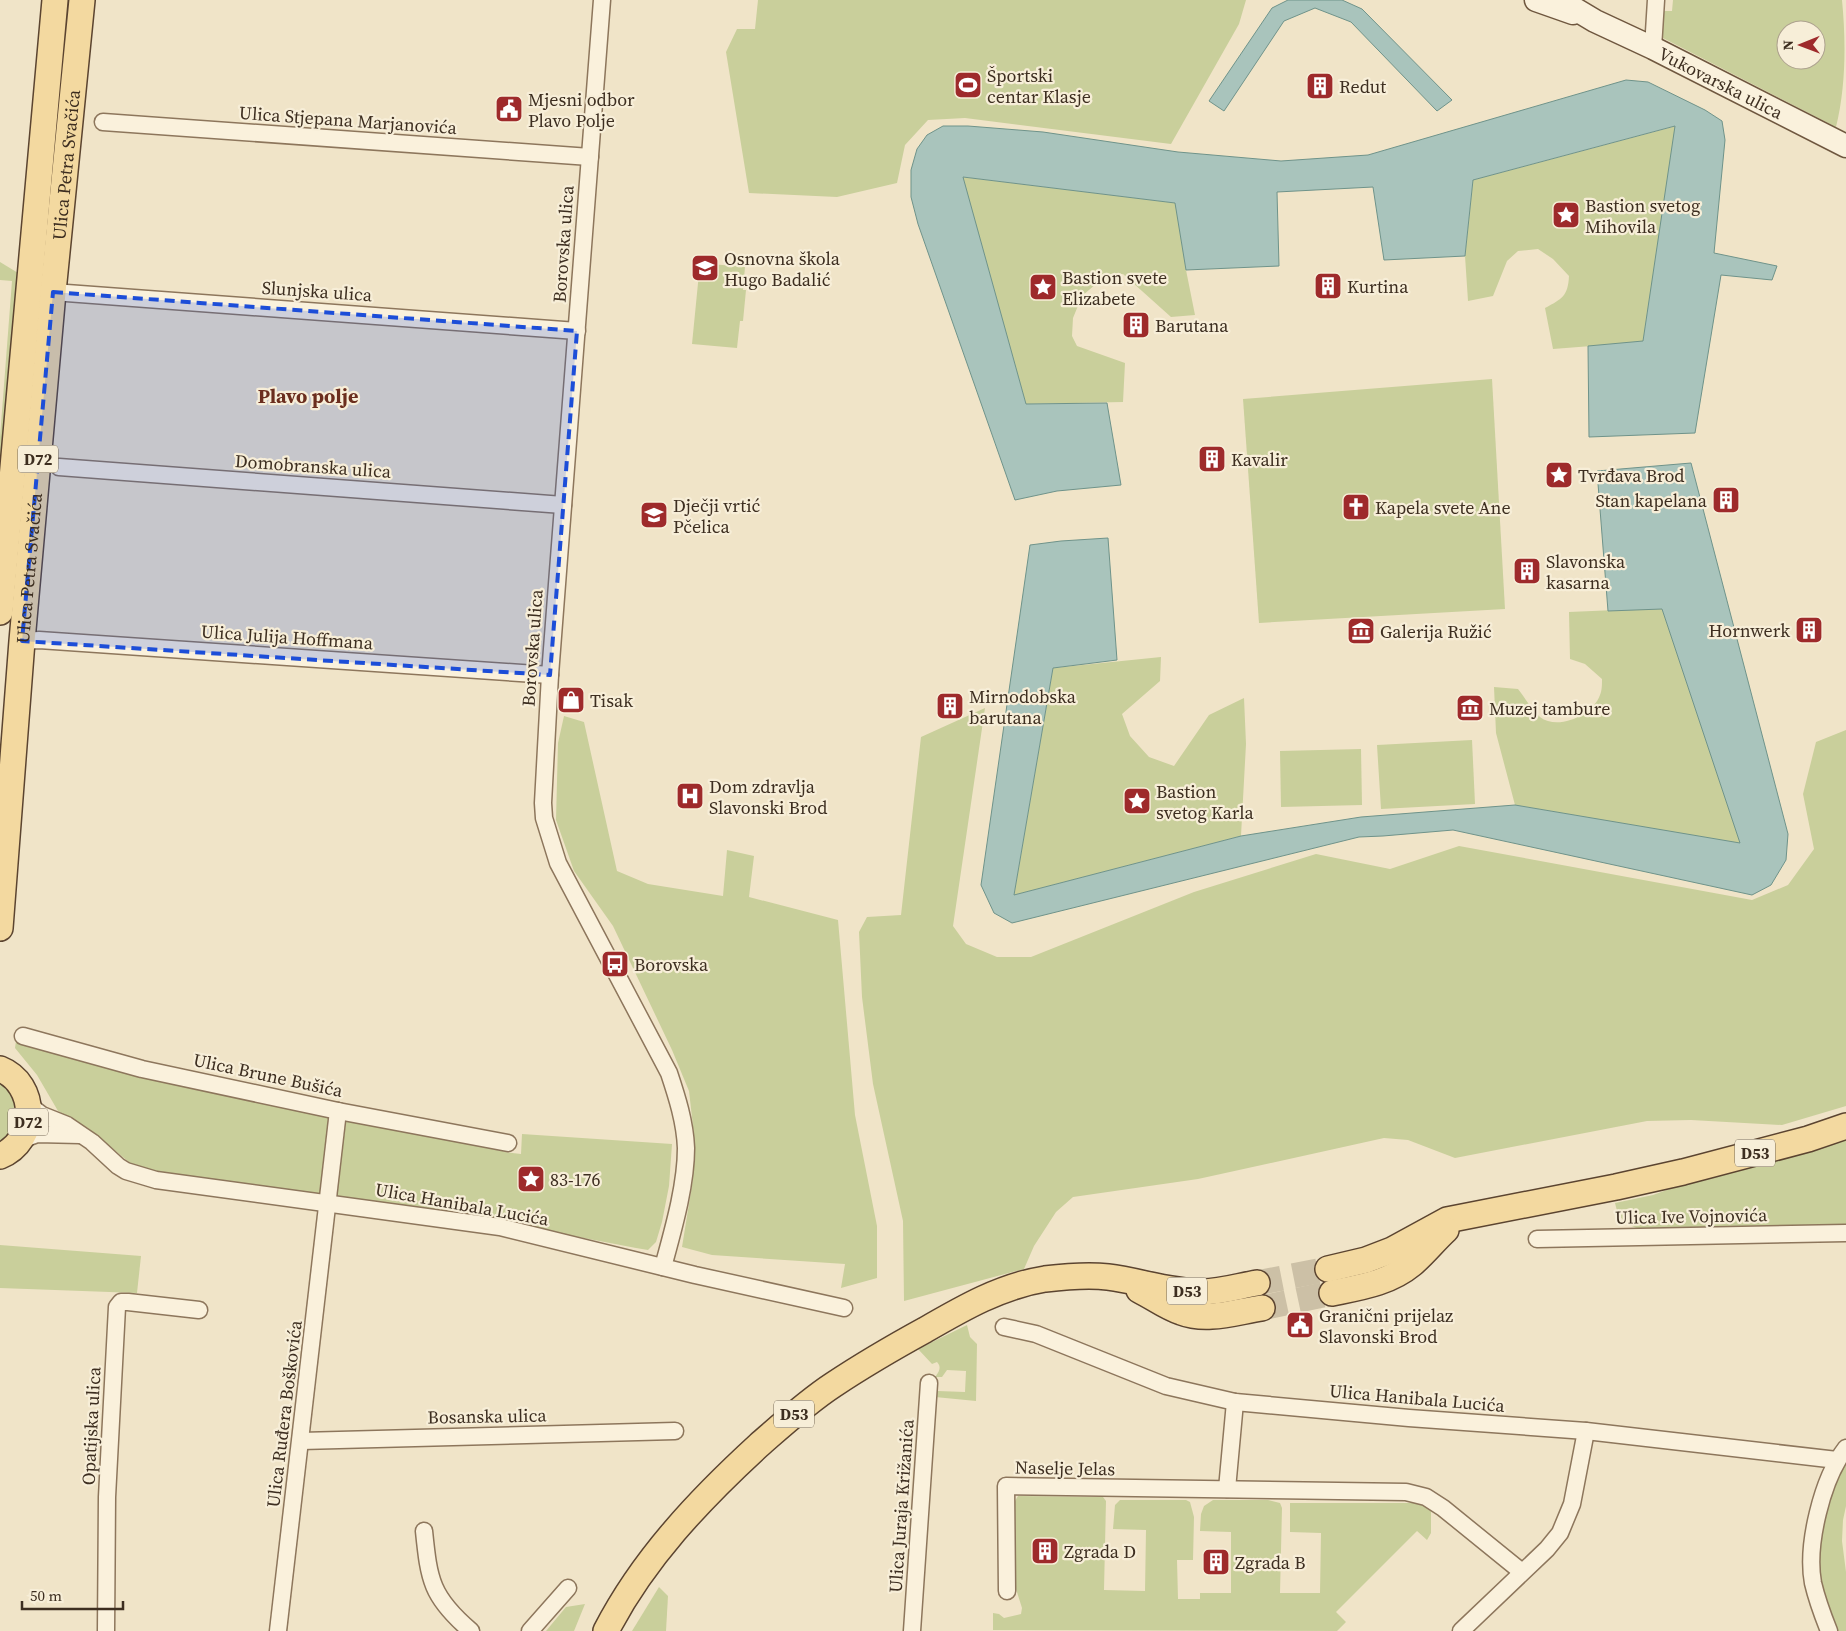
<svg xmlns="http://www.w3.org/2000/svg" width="1846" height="1631" viewBox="0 0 1846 1631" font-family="'Source Serif 4',serif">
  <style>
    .green { fill: #c9cf9b; fill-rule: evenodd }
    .water { fill: #a9c4bc; stroke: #6f938a }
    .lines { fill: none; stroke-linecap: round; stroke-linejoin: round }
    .primary-tunnel { stroke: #ccc0a6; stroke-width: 25; stroke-dasharray: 25 12; stroke-linecap: butt }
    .minor-casing { stroke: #8d765c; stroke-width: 19 }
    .secondary-casing { stroke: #6f573f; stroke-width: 25 }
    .primary-casing { stroke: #5b4430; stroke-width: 28 }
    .minor { stroke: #faf1dc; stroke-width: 16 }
    .secondary { stroke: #faf1dc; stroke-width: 22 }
    .primary { stroke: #f3d9a0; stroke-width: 25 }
    .marked { fill: #1d4ed8; fill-opacity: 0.2; stroke: #1d4ed8; stroke-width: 4; stroke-dasharray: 10 6; stroke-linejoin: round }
    .labels { text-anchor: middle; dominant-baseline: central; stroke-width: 4.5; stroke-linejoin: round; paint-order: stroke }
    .shield { fill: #f7eed8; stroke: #756857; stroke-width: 1 }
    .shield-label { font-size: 16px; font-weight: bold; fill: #3d2e20 }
    .poi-label { font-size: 18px; fill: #3d2e20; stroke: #f7eed8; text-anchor: start }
    .street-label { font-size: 18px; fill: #3d2e20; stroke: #f7eed8 }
    .quarter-label { font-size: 20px; font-weight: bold; fill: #6b2e1e; stroke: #f7eed8 }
  </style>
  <rect width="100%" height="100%" fill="#f0e4c8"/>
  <!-- green -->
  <g class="green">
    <path d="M758,0H1246L1239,24L1171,144L965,118L928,120L905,145L897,183L837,197L749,193L726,52L737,29H755Z"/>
    <path d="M1673,0H1842C1846,41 1846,87 1836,127L1661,37L1663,11H1672ZM1786,30H1816V60H1786Z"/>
    <path d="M1676,126L1643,342L1553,349L1545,308C1562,299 1568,296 1569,276L1553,259L1538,249L1518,251L1507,261L1493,296L1468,301L1465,256L1473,180Z"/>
    <path d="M962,177L1176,203L1186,270L1195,315L1171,317L1123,274L1104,277L1082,296L1073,318L1072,336L1077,346L1125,363L1123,402L1026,404Z"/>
    <path d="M0,262L23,276L0,519V437L12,281L0,280Z"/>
    <path d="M700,263L745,267L743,290H746L743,321H740L737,348L692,344Z"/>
    <path d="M1492,379L1505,609L1259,623L1243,399Z"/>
    <path d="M1662,608L1741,844L1515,805L1496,733L1494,687L1518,689C1525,698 1532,710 1540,717C1558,731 1593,715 1600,695C1602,691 1602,684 1602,679L1585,664L1570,659L1569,612Z"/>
    <path d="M1161,657L1160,681L1122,714L1130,736L1149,757L1174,766L1209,715L1244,698L1246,744L1241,836L1014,895L1053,668Z"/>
    <path d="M985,708L953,926L966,944L997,957H1031L1194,892L1316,854L1390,869L1459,846L1752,900L1788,885L1814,849L1803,794L1816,742L1846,730V1106L1782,1125L1691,1120L1647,1121L1455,1158L1408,1140L1384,1138L1198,1179L1073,1197L1056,1212L1034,1246L1024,1269L904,1301L903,1221L873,1084L862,997L859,932L867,917L901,915L921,737Z"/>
    <path d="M564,716L584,722L617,871L648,884L723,896L727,850L754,856L749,897L838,920L855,1115L877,1226V1278L841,1288L845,1264L712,1255L682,1247L693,1179L694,1135L689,1091L672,1050L613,926L574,871L556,820L558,743Z"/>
    <path d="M1472,740L1475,804L1381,809L1377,745Z"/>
    <path d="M1361,749L1362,805L1281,807L1280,751Z"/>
    <path d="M16,1041L101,1064L490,1144L505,1152L521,1154L522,1134L672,1144L669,1186L662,1222L656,1242L648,1250L636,1248L458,1214L150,1171L130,1163L88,1128L58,1111L37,1075L15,1048Z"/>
    <path d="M0,1082L17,1101V1124L0,1145Z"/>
    <path d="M1846,1139V1224L1639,1229C1625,1224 1618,1218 1615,1203L1653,1195L1686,1183Z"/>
    <path d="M0,1245L141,1256L137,1293L0,1288Z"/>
    <path d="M967,1325L970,1337L977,1344L976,1401L935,1397L936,1392L938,1391L965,1392L966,1371L947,1370L942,1377H935C939,1372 942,1367 937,1362L932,1364L918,1349Z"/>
    <path d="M1846,1462V1506L1843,1520L1842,1541L1846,1572V1631H1835L1820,1591L1818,1549L1828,1496Z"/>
    <path d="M1018,1496L1103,1497L1106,1501L1104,1590L1145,1591L1146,1530L1113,1529L1115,1505L1120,1500H1186L1190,1502L1194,1517L1193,1560H1177L1178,1599H1200V1593H1231V1532L1200,1531L1201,1514L1204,1506L1213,1500H1268L1280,1503L1282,1508L1280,1593H1320L1321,1533L1290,1532V1503H1415L1424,1505L1431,1511V1533L1427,1540L1417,1531L1336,1612L1346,1622L1337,1631L993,1630V1613L999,1614L1004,1618L1021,1614L1022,1608L1016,1589L1015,1501Z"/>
    <path d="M659,1587L668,1596L666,1631H632Z"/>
    <path d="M585,1604L574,1631H546L566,1607Z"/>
  </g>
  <!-- water -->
  <g class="water">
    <path d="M1288,0H1342L1362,9L1452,100L1437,111L1351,22L1315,8L1284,21L1224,111L1209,101L1272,8Z"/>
    <path d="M1626,80L1648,82L1705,110L1722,121L1725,140L1714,253L1777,266L1772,280L1721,275L1695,433L1589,437L1588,346L1643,341L1675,126L1473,180L1465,256L1384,260L1373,187L1277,192L1279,266L1186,270L1175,203L963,177L1026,404L1107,403L1121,485L1057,491L1015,500L918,224L911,197V170L917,149L927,135L943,126H968L1043,132L1178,152L1281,161L1368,155Z"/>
    <path d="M1691,463L1788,834L1786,860L1771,885L1752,895L1453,830L1383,836L1359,837L1012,923L994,913L981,885L1030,545L1061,541L1108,538L1117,660L1053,668L1014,895L1241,836L1361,817L1515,805L1740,843L1662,609L1608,611L1597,471Z"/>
  </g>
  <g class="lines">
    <!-- primary-tunnel -->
    <g class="primary-tunnel">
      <path d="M1257,1283L1328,1269"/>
      <path d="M1262,1308L1332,1293"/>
    </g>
    <defs>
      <g id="minor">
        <path d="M602,0L550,675L543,803L544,818L558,863L669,1073C677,1097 685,1122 686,1148C686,1186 673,1230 663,1267"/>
        <path d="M1653,48L1656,0"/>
        <path d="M103,122L590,157"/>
        <path d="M53,292L577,331"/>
        <path d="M59,467L563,505"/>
        <path d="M22,641L39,640L550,675"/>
        <path d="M23,1036L142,1069L338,1111L508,1143"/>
        <path d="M29,1105L42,1115L67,1125L92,1142L118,1166L126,1171L156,1180L500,1227L695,1275L844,1308"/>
        <path d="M21,1140L37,1134L80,1135"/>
        <path d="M1537,1239L1846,1233"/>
        <path d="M1004,1327L1036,1334L1166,1386L1235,1402L1409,1418L1586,1431L1837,1460"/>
        <path d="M301,1441L675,1431"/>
        <path d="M1227,1489L1235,1402"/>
        <path d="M424,1531C429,1580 431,1597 471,1631"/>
        <path d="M1007,1591L1006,1486L1406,1492L1426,1497L1443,1508L1522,1572"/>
        <path d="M106,1631L107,1497L117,1307L121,1302H128L199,1310"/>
        <path d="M278,1631L338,1111"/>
        <path d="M530,1631L568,1588"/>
        <path d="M912,1631L929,1383"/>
        <path d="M1461,1631L1547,1549L1560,1533L1572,1504L1586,1431"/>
        <path d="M1829,1631C1823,1616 1817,1600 1813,1583C1806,1545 1822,1479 1846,1448"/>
      </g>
      <g id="secondary">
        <path d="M1536,0L1573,13"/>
        <path id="s1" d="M1560,0L1595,21L1653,48L1846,146"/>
      </g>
      <g id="primary">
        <path d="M0,612L55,0"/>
        <path id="s2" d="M0,928L22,641L53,292L82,0"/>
        <path d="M0,1069C38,1084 38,1141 0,1156"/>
        <path d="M1328,1269L1366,1260L1392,1250L1447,1220L1616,1187L1683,1172L1808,1139L1846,1126"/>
        <path d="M1139,1290C1153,1297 1166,1307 1181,1312C1207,1322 1235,1312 1262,1308"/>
        <path d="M1332,1293C1361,1287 1389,1283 1412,1264C1424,1254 1434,1241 1446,1230"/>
        <path d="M606,1631C643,1559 700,1499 759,1445C783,1424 807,1402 833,1385C863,1365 894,1347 925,1330C963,1308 1001,1286 1045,1279C1062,1277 1091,1275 1108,1277C1140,1281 1170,1292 1202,1292C1221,1292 1239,1286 1257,1283"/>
      </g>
    </defs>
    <!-- minor casing -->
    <use href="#minor" class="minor-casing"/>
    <!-- secondary casing -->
    <use href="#secondary" class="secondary-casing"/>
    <!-- primary casing -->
    <use href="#primary" class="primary-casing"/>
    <!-- minor -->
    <use href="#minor" class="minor"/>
    <!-- secondary -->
    <use href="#secondary" class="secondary"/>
    <!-- primary -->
    <use href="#primary" class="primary"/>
  </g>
  <!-- marked area -->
  <path class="marked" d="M53,292L577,331L550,675L22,641Z"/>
  <!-- icons -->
  <defs>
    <symbol id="stadium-square" viewBox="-11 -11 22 22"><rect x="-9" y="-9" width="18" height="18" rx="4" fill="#9e2a2b" stroke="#f7eed8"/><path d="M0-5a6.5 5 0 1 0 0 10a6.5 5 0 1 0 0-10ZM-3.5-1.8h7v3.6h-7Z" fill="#fff"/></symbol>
    <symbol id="building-square" viewBox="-11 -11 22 22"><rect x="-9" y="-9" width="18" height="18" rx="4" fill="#9e2a2b" stroke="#f7eed8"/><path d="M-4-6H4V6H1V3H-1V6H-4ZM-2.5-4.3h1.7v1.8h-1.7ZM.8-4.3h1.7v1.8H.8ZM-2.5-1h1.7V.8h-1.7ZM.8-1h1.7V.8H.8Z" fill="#fff"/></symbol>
    <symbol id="civic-square" viewBox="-11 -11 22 22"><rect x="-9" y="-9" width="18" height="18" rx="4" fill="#9e2a2b" stroke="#f7eed8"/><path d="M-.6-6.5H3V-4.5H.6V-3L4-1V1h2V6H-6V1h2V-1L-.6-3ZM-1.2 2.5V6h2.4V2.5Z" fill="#fff"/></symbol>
    <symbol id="sight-square" viewBox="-11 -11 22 22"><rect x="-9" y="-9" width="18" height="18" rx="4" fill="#9e2a2b" stroke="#f7eed8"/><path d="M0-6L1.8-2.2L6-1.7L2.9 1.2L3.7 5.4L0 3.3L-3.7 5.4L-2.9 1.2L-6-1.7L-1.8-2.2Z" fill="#fff"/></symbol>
    <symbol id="school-square" viewBox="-11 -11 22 22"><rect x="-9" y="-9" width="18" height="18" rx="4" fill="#9e2a2b" stroke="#f7eed8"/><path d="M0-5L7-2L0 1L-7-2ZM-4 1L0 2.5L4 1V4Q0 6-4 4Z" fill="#fff"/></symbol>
    <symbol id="church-square" viewBox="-11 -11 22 22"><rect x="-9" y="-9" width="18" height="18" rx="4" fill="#9e2a2b" stroke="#f7eed8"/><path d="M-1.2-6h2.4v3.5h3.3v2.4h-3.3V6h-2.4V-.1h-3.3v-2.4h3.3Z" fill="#fff"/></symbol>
    <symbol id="museum-square" viewBox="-11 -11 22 22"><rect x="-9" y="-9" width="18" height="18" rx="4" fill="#9e2a2b" stroke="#f7eed8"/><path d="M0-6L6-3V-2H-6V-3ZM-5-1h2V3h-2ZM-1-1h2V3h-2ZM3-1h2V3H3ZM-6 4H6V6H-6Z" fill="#fff"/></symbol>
    <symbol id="shop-square" viewBox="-11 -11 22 22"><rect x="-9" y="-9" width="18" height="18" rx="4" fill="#9e2a2b" stroke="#f7eed8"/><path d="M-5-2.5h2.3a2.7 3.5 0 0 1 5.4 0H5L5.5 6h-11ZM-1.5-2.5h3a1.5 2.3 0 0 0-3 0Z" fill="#fff"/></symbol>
    <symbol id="hospital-square" viewBox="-11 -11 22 22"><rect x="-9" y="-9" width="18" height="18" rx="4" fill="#9e2a2b" stroke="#f7eed8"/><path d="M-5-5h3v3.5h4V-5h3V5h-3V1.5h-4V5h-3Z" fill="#fff"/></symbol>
    <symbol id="bus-square" viewBox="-11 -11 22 22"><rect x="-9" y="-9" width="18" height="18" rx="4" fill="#9e2a2b" stroke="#f7eed8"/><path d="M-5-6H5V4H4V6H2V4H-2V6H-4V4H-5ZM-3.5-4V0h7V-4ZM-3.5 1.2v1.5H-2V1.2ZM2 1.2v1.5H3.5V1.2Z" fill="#fff"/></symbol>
  </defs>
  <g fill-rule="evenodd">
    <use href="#stadium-square" x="952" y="69" width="32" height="32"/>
    <use href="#building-square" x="1304" y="70" width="32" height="32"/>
    <use href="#civic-square" x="493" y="93" width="32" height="32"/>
    <use href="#sight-square" x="1550" y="199" width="32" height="32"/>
    <use href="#school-square" x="689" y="252" width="32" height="32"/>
    <use href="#building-square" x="1312" y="270" width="32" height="32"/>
    <use href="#sight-square" x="1027" y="271" width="32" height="32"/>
    <use href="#building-square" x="1120" y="309" width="32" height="32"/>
    <use href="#building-square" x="1196" y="443" width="32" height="32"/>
    <use href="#sight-square" x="1543" y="459" width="32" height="32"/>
    <use href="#building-square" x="1710" y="484" width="32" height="32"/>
    <use href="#church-square" x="1340" y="491" width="32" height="32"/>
    <use href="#school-square" x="638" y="499" width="32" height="32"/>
    <use href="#building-square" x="1511" y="555" width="32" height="32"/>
    <use href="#building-square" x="1793" y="614" width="32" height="32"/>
    <use href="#museum-square" x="1345" y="615" width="32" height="32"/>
    <use href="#shop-square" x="555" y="684" width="32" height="32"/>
    <use href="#building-square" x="934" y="690" width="32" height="32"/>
    <use href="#museum-square" x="1454" y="692" width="32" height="32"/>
    <use href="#hospital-square" x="674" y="780" width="32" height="32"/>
    <use href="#sight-square" x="1121" y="785" width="32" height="32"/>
    <use href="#bus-square" x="599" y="948" width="32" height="32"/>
    <use href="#sight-square" x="515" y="1163" width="32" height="32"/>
    <use href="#civic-square" x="1284" y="1309" width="32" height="32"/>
    <use href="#building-square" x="1029" y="1535" width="32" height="32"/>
    <use href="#building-square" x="1200" y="1546" width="32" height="32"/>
  </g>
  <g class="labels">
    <!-- shield labels -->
    <g class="shield">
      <rect x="18" y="445.5" width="40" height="27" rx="4"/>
      <rect x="8" y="1108.5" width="40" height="27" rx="4"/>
      <rect x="1735" y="1139.5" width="40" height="27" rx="4"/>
      <rect x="1167" y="1277.5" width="40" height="27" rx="4"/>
      <rect x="774" y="1400.5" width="40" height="27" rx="4"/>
    </g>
    <g class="shield-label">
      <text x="38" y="459">D72</text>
      <text x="28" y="1122">D72</text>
      <text x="1755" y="1153">D53</text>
      <text x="1187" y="1291">D53</text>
      <text x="794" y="1414">D53</text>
    </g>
    <!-- poi labels -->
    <g class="poi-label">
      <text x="987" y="75">Športski<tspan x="987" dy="21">centar Klasje</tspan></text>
      <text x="1339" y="86">Redut</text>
      <text x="528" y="99">Mjesni odbor<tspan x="528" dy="21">Plavo Polje</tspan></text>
      <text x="1585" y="205">Bastion svetog<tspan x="1585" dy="21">Mihovila</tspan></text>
      <text x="724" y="258">Osnovna škola<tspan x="724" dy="21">Hugo Badalić</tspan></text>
      <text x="1062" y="277">Bastion svete<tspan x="1062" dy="21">Elizabete</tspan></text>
      <text x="1347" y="286">Kurtina</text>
      <text x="1155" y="325">Barutana</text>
      <text x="1231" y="459">Kavalir</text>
      <text x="1578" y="475">Tvrđava Brod</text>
      <text x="1707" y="500" text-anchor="end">Stan kapelana</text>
      <text x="673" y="505">Dječji vrtić<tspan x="673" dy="21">Pčelica</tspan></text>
      <text x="1375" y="507">Kapela svete Ane</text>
      <text x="1546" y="561">Slavonska<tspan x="1546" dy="21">kasarna</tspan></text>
      <text x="1790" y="630" text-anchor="end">Hornwerk</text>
      <text x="1380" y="631">Galerija Ružić</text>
      <text x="969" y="696">Mirnodobska<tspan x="969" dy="21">barutana</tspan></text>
      <text x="590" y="700">Tisak</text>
      <text x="1489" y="708">Muzej tambure</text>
      <text x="709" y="786">Dom zdravlja<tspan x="709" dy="21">Slavonski Brod</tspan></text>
      <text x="1156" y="791">Bastion<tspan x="1156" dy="21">svetog Karla</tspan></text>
      <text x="634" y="964">Borovska</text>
      <text x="550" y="1179">83-176</text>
      <text x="1319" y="1315">Granični prijelaz<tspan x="1319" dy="21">Slavonski Brod</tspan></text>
      <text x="1064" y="1551">Zgrada D</text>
      <text x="1235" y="1562">Zgrada B</text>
    </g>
    <!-- street labels -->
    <g class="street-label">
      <text stroke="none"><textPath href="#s1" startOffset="181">Vukovarska ulica</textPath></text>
      <text transform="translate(348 120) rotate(4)">Ulica Stjepana Marjanovića</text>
      <text stroke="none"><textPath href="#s2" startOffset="766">Ulica Petra Svačića</textPath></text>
      <text transform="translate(563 244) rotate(-86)">Borovska ulica</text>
      <text transform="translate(317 291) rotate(4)">Slunjska ulica</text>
      <text transform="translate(313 466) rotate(4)">Domobranska ulica</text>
      <text stroke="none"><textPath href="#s2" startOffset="361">Ulica Petra Svačića</textPath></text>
      <text transform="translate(287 637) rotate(4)">Ulica Julija Hoffmana</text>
      <text transform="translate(532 648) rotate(-86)">Borovska ulica</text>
      <text transform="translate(268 1075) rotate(12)">Ulica Brune Bušića</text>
      <text transform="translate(462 1204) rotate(10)">Ulica Hanibala Lucića</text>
      <text transform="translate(1691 1216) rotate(-1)">Ulica Ive Vojnovića</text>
      <text transform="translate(1417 1398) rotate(5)">Ulica Hanibala Lucića</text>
      <text transform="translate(284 1414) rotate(-83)">Ulica Ruđera Boškovića</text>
      <text transform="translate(487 1416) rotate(-1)">Bosanska ulica</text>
      <text transform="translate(91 1426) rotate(-87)">Opatijska ulica</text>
      <text transform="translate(1065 1468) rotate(1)">Naselje Jelas</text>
      <text transform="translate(901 1506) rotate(-86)">Ulica Juraja Križanića</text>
    </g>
    <!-- quarter labels -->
    <g class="quarter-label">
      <text x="308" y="396">Plavo polje</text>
    </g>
  </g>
  <!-- north arrow -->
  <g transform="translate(1801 45) rotate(269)"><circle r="24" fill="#f7eed8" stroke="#ada18e"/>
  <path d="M0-4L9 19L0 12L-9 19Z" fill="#9e2a2b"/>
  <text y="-8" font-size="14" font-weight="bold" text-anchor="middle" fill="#3d2e20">N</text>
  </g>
  <!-- scale -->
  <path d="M22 1601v8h101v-8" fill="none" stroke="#3d2e20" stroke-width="2.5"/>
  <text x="30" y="1601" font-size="15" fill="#3d2e20" stroke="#f7eed8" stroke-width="4" paint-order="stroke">50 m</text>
</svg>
